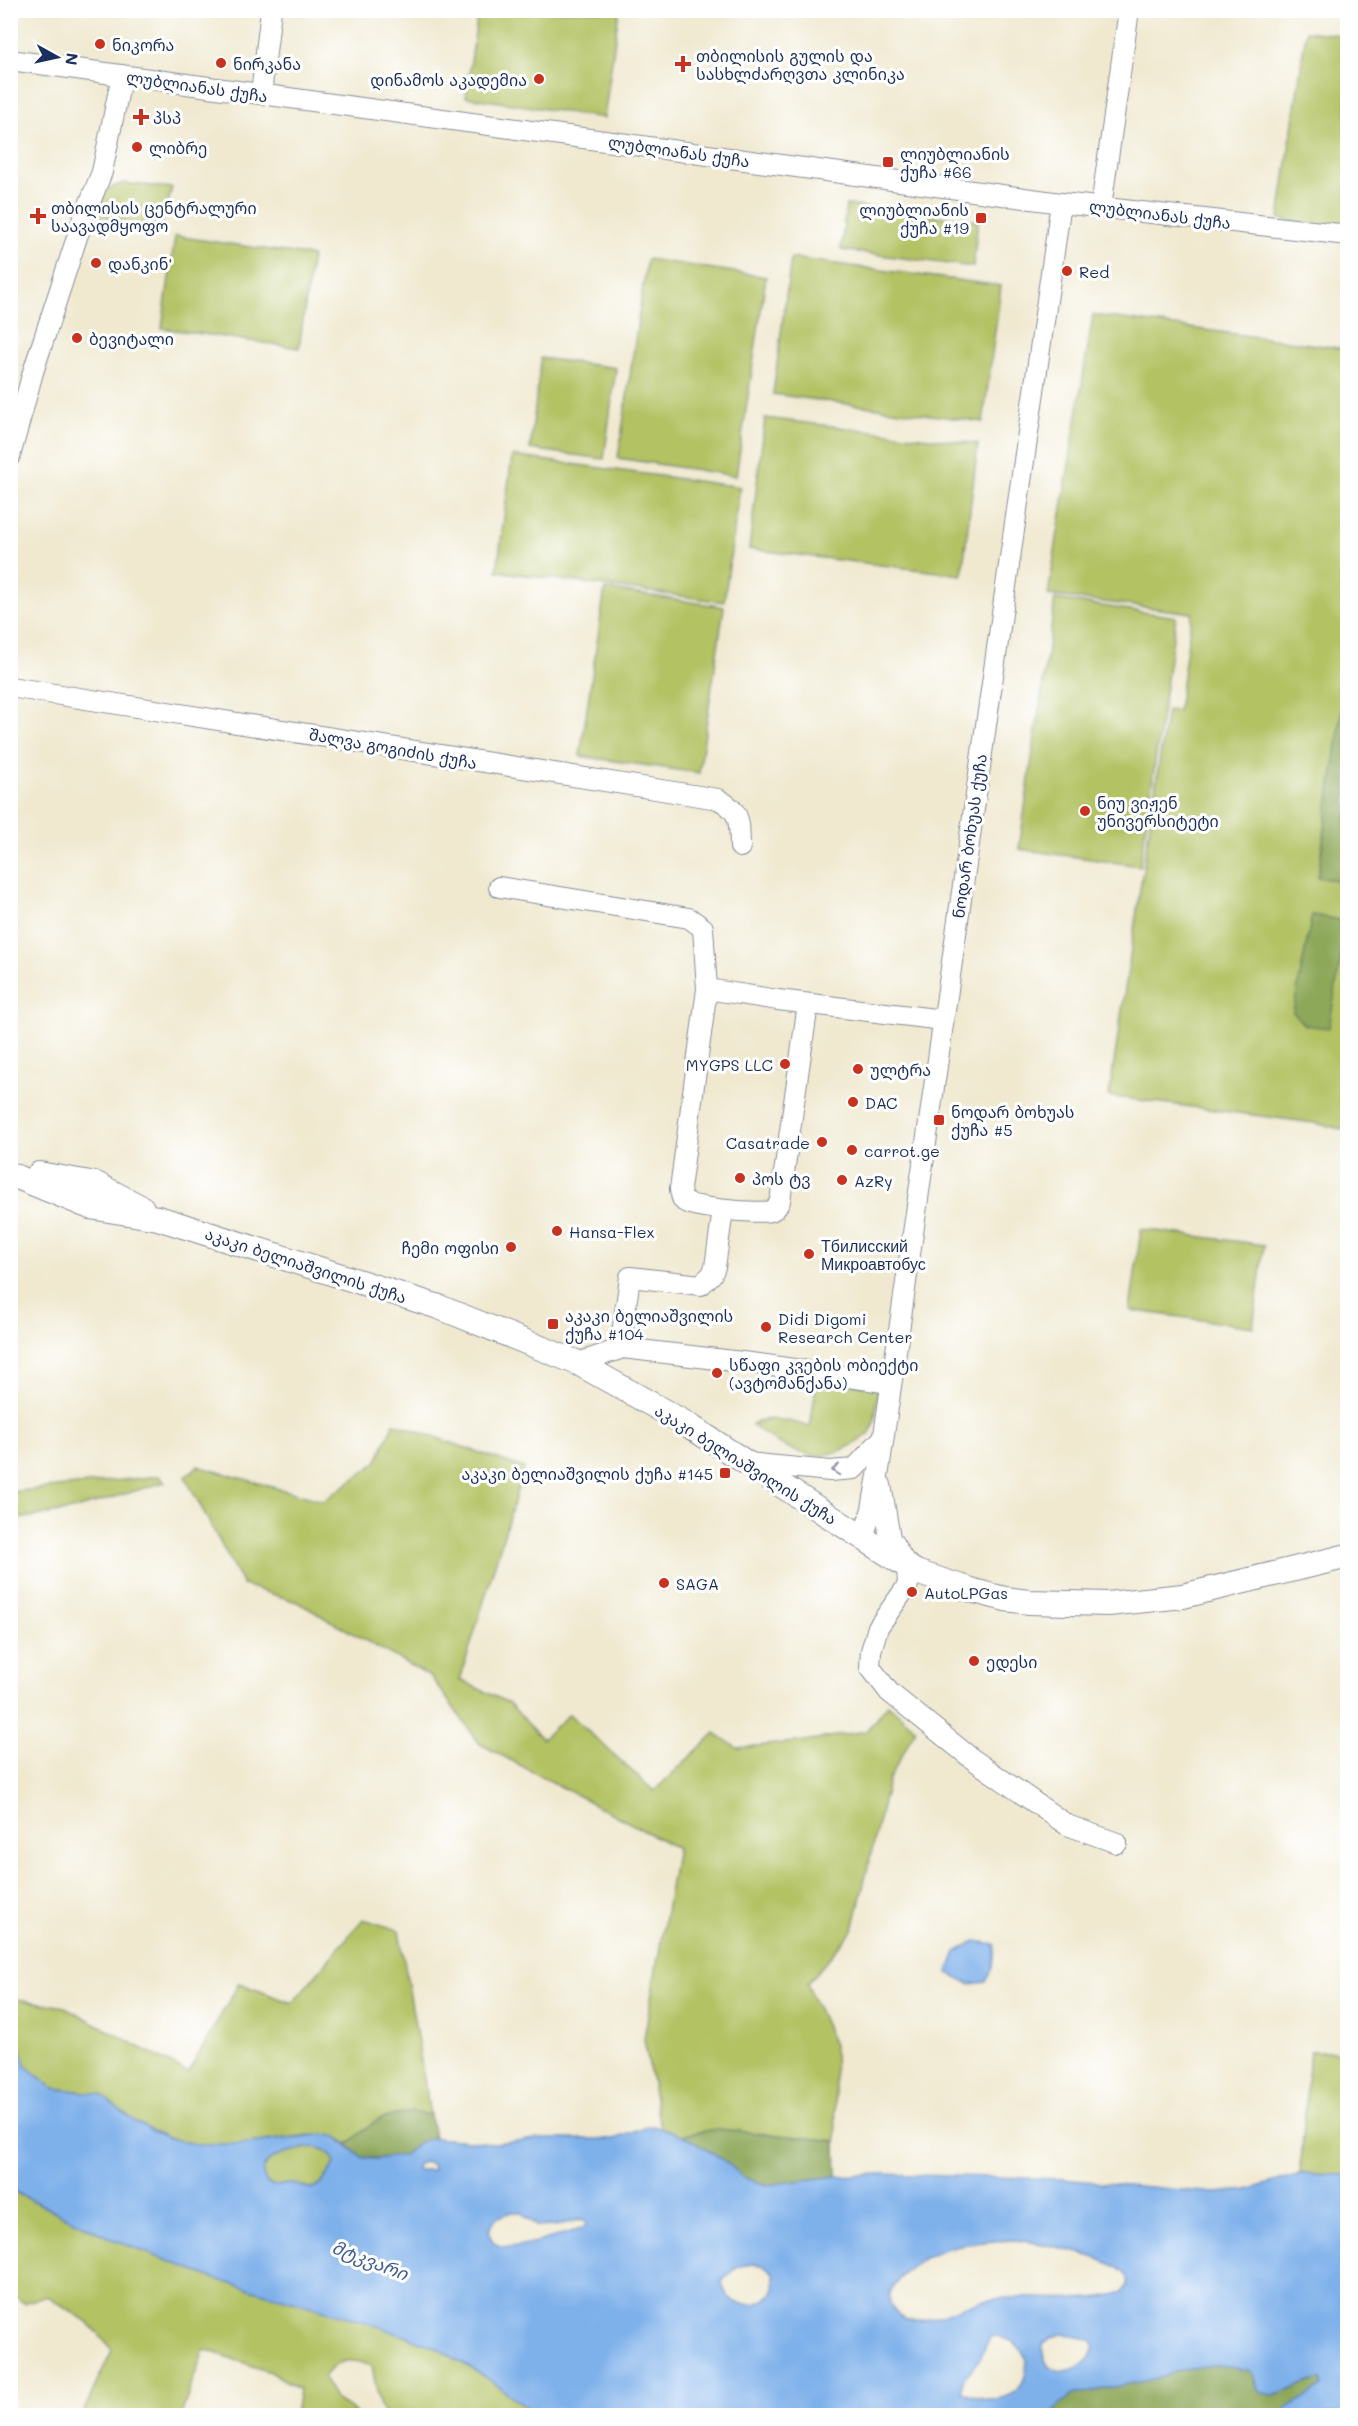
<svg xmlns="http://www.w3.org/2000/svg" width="1358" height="2426" viewBox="0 0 1358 2426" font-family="Mali,'Noto Sans Georgian',sans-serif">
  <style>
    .green { fill: #b3c264; stroke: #677861; stroke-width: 1.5 }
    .forest { fill: #8ea85a; stroke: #546c5c; stroke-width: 1.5 }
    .water { fill: #7eb0ea; stroke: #4c70a4; stroke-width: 1.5; fill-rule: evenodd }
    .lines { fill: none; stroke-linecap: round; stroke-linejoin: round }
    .minor-casing { stroke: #868c97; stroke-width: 22 }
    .major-casing { stroke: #868c97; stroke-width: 26 }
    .minor { stroke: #fff; stroke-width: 20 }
    .major { stroke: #fff; stroke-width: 24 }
    .oneway { stroke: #8d97ae }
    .poi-dot { fill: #c8321e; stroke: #fff; stroke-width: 2 }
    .labels { text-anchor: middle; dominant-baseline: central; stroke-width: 6; stroke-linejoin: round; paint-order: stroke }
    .poi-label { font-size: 16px; fill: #1b2f5e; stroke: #fff; text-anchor: start }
    .street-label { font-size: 16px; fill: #1b2f5e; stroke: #fff }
    .water-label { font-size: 18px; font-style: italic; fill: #3e5c8f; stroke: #fff }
  </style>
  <rect width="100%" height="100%" fill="#fff"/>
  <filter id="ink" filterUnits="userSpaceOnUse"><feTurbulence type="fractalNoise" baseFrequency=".0167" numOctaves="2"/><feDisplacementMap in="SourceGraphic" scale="12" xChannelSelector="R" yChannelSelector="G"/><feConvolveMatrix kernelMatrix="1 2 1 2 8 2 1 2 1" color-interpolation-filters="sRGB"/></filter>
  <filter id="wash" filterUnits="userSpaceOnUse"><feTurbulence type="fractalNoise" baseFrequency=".008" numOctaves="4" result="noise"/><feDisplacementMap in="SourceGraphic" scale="24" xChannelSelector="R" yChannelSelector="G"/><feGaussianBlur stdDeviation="1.35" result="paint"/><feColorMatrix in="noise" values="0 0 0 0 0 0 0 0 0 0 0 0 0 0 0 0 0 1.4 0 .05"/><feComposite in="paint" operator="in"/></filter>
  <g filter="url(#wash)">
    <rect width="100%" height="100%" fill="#f0e9d0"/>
    <!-- green -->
    <g class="green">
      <path d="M478,11H619L604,118L466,97Z"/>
      <path d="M1306,31L1347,36V230L1279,219Z"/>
      <path d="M123,183L172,188L161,228L98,216L105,190Z"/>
      <path d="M846,205L978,221L973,267L841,250Z"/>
      <path d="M175,236L312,256L299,348L162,328Z"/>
      <path d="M791,258L1001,286L983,422L773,394Z"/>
      <path d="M647,259L766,277L736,476L618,458Z"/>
      <path d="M1093,315L1347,349L1348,674L1318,877L1347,882V1130L1314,1123L1109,1096L1167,710L1178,711L1192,613L1048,595Z"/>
      <path d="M541,358L616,368L604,459L530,449Z"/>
      <path d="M765,418L978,444L962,575L749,549Z"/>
      <path d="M512,456L740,487L724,602L497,571Z"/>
      <path d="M605,589L724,607L699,773L580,756Z"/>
      <path d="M1055,599L1176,617L1140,866L1019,849Z"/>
      <path d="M1141,1229L1264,1245L1253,1327L1130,1310Z"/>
      <path d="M817,1380L878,1387L875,1419L870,1433C823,1470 796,1457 751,1425C767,1414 792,1421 810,1427Z"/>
      <path d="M394,1423L524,1468L460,1680L509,1703L542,1739L569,1714L654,1791L715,1733L737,1748L804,1741L866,1731L888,1704L916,1729L888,1781L853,1930L807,1984L834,2045L836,2141L718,2129L682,2135L660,2127L644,2039L677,1848L480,1744L431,1677L297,1602L243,1585L185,1477L198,1466L323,1501L376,1463Z"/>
      <path d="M159,1476L165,1482L72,1510L11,1520V1492Z"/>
      <path d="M363,1919L399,1930L430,2115L412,2112L378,2119L348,2144L337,2137L308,2135L242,2144H195L168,2138L137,2123L100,2094L53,2088L25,2066L21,2047L11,2046L10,1998L65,2007L188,2073L239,1983L292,2003Z"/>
      <path d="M1310,2051L1347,2053V2175L1300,2174Z"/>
      <path d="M312,2147C323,2148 332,2153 335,2164L322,2183L312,2189C304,2188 297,2183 289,2184C283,2185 278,2187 271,2185C266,2183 264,2179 263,2174C261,2154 298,2150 312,2147Z"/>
      <path d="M10,2190L114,2240L215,2279L369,2323L438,2348L493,2382L537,2415H385L380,2408L372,2366C350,2358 339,2357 324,2377L336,2401L349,2408L358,2415H295L299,2389L273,2373L204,2349L181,2415H82L112,2350L89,2323L48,2296L24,2303L11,2294Z"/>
    </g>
    <!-- forest -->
    <g class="forest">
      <path d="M1347,674V882L1318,877Z"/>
      <path d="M1312,915L1347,921L1329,1028L1304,1025L1293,1012Z"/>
      <path d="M412,2112L430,2115L434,2138L419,2142L405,2155L391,2159L361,2157L348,2144L378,2119Z"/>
      <path d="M718,2129L836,2141L837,2176L767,2185L745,2178L722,2159L682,2135Z"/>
      <path d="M1213,2365L1248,2370L1252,2373L1256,2388L1273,2395L1319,2379L1324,2385L1320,2389L1289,2407L1281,2415L1051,2416L1056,2407L1073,2395L1154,2379L1184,2369Z"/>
    </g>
    <!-- water -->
    <g class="water">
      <path d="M975,1941L995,1944L993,1968L986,1982L970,1984L948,1973L956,1952Z"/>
      <path d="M11,2046L21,2047L26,2066L53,2088L100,2094L137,2123L168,2138L195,2144H242L325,2134L337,2137L361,2157L374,2159L405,2155L419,2142L434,2138L493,2143L538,2139H615L650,2126L659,2127L682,2135L722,2159L745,2178L767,2185L837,2176L880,2174L1062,2179L1215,2193L1248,2190L1300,2174L1347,2175V2414L1281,2415L1289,2407L1322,2387V2380H1316L1272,2395L1259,2392L1252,2373L1248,2370L1213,2365L1184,2369L1154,2379L1073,2395L1057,2407L1051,2415H537L493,2382L438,2348L369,2323L215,2279L114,2240L11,2190ZM312,2147C323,2148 332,2153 335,2164L322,2183L312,2189C304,2188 297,2183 289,2184C283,2185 278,2187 271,2185C266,2183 264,2179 263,2174C261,2153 298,2151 312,2147ZM424,2162L432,2164L433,2170H416L417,2164ZM513,2212H521L537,2227L555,2226L581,2219L586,2222V2225L581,2229C560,2235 530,2246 508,2247C491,2247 483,2231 496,2219C501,2215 507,2214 513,2212ZM1013,2240C1034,2241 1122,2258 1128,2279C1130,2284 1126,2288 1123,2292C1080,2306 1029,2292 983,2301C959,2305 923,2330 901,2316C892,2311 888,2302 890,2293C893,2284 900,2278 907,2271C936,2243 974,2242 1013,2240ZM753,2263L765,2266L773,2273C774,2277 775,2282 774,2287C769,2309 726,2313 722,2282C731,2269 738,2266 753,2263ZM1062,2334L1074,2335L1092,2341L1095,2347C1084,2380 1038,2378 1043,2344L1052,2337ZM991,2337C1049,2335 1033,2426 962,2391C960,2374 973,2372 980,2359C984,2351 985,2344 991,2337Z"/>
    </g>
  </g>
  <g filter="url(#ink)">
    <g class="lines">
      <defs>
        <g id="minor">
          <path d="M10,60L1061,203L1348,235"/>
          <path d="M261,94L271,10"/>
          <path d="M1101,207L1129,10"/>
          <path d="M10,456L33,372L82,222L102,172L122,75"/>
          <path d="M10,687L718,799C742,812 739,822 740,847"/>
          <path d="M499,887L689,918L703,928L707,989L680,1189C681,1194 681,1199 685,1202C692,1208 762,1214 771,1211C776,1209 778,1205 780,1201L808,1004"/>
          <path d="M707,989L778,1000L943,1020"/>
          <path d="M620,1348L630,1277L701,1285L712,1274L715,1267L723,1210"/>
          <path d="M578,1363L623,1348L759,1364L890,1383"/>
          <path d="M748,1463L830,1471L854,1469L882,1439"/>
          <path d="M881,1485L890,1538L907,1566L908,1585L878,1627L871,1651L870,1667L889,1692L971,1758L1067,1825L1117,1843"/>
          <path d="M863,1538L872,1509L879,1470L1061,203"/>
        </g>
        <g id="major">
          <path d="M10,1174L90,1207L158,1218L439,1307L578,1363L685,1423L916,1572L974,1591L1005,1599L1029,1602L1108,1604L1183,1596L1348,1556"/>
          <path d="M39,1174L96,1184L142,1208"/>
        </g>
      </defs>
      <!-- minor casing -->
      <use href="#minor" class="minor-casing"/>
      <!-- major casing -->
      <use href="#major" class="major-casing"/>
      <!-- minor -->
      <use href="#minor" class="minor"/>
      <!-- major -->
      <use href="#major" class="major"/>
    </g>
    <!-- one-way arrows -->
    <defs><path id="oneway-chevron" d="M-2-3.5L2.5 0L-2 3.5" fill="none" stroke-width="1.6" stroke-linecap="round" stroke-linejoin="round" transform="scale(1.5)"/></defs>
    <use class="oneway" href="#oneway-chevron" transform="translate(836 1470) rotate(177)"/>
  </g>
  <!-- markers -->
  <g class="poi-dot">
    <circle cx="100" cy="44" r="6"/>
    <circle cx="221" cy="63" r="6"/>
    <path d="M680 55h6v6h6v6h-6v6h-6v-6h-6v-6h6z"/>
    <circle cx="539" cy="79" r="6"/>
    <path d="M138 108h6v6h6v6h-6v6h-6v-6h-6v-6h6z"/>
    <circle cx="137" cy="147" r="6"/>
    <rect x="882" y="156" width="12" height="12" rx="3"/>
    <path d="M35 207h6v6h6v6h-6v6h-6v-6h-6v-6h6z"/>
    <rect x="975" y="212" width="12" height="12" rx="3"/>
    <circle cx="96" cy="263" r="6"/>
    <circle cx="1067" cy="271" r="6"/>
    <circle cx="77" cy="338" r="6"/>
    <circle cx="1085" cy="811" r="6"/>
    <circle cx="785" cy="1064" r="6"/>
    <circle cx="858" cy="1069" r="6"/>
    <circle cx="853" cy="1102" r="6"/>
    <rect x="933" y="1114" width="12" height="12" rx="3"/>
    <circle cx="822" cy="1142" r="6"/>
    <circle cx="852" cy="1150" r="6"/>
    <circle cx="740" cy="1178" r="6"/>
    <circle cx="842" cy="1180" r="6"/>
    <circle cx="557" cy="1231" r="6"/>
    <circle cx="511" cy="1247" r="6"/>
    <circle cx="809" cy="1254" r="6"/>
    <rect x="547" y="1318" width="12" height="12" rx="3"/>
    <circle cx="766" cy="1327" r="6"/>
    <circle cx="717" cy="1373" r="6"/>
    <rect x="719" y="1467" width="12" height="12" rx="3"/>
    <circle cx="664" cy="1583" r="6"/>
    <circle cx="912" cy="1592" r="6"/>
    <circle cx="974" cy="1661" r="6"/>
  </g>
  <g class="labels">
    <!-- poi labels -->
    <g class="poi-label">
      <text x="112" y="44">ნიკორა</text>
      <text x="696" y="55">თბილისის გულის და<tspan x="696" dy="18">სასხლძარღვთა კლინიკა</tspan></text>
      <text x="233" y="63">ნირკანა</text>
      <text x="527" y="79" text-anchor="end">დინამოს აკადემია</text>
      <text x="153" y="117">პსპ</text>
      <text x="149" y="147">ლიბრე</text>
      <text x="900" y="153">ლიუბლიანის<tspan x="900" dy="18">ქუჩა #66</tspan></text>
      <text x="51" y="207">თბილისის ცენტრალური<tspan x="51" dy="18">საავადმყოფო</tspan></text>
      <text x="969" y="209" text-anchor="end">ლიუბლიანის<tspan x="969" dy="18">ქუჩა #19</tspan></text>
      <text x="108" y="263">დანკინ'</text>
      <text x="1079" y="271">Red</text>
      <text x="89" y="338">ბევიტალი</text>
      <text x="1097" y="802">ნიუ ვიჟენ<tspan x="1097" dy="18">უნივერსიტეტი</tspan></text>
      <text x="773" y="1064" text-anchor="end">MYGPS LLC</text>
      <text x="870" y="1069">ულტრა</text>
      <text x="865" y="1102">DAC</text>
      <text x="951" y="1111">ნოდარ ბოხუას<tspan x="951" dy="18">ქუჩა #5</tspan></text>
      <text x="810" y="1142" text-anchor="end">Casatrade</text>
      <text x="864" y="1150">carrot.ge</text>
      <text x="752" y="1178">პოს ტვ</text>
      <text x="854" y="1180">AzRy</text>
      <text x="569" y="1231">Hansa-Flex</text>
      <text x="821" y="1245">Тбилисский<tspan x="821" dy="18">Микроавтобус</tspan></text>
      <text x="499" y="1247" text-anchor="end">ჩემი ოფისი</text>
      <text x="565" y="1315">აკაკი ბელიაშვილის<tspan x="565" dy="18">ქუჩა #104</tspan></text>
      <text x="778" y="1318">Didi Digomi<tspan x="778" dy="18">Research Center</tspan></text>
      <text x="729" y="1364">სწაფი კვების ობიექტი<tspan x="729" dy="18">(ავტომანქანა)</tspan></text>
      <text x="713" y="1473" text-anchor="end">აკაკი ბელიაშვილის ქუჩა #145</text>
      <text x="676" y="1583">SAGA</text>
      <text x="924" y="1592">AutoLPGas</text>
      <text x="986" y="1661">ედესი</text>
    </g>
    <!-- street labels -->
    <g class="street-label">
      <text transform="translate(197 86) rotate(8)">ლუბლიანას ქუჩა</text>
      <text transform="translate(679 151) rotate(8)">ლუბლიანას ქუჩა</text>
      <text transform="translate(1160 214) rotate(7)">ლუბლიანას ქუჩა</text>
      <text transform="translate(393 748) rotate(10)">შალვა გოგიძის ქუჩა</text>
      <text transform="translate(969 836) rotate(-82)">ნოდარ ბოხუას ქუჩა</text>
      <text transform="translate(306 1265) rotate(18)">აკაკი ბელიაშვილის ქუჩა</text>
      <text transform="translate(746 1464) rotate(32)">აკაკი ბელიაშვილის ქუჩა</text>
    </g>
    <!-- water labels -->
    <g class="water-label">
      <text transform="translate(370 2260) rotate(21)">მტკვარი</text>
    </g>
  </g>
  <!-- margin -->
  <rect width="1358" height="2426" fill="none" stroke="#fff" stroke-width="36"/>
  <!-- north arrow -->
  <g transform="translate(57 57) rotate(98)" stroke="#ffffff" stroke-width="4.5" paint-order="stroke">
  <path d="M0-4.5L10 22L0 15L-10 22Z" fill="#1b2f5e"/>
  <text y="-9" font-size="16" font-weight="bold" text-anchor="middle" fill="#1b2f5e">N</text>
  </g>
</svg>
